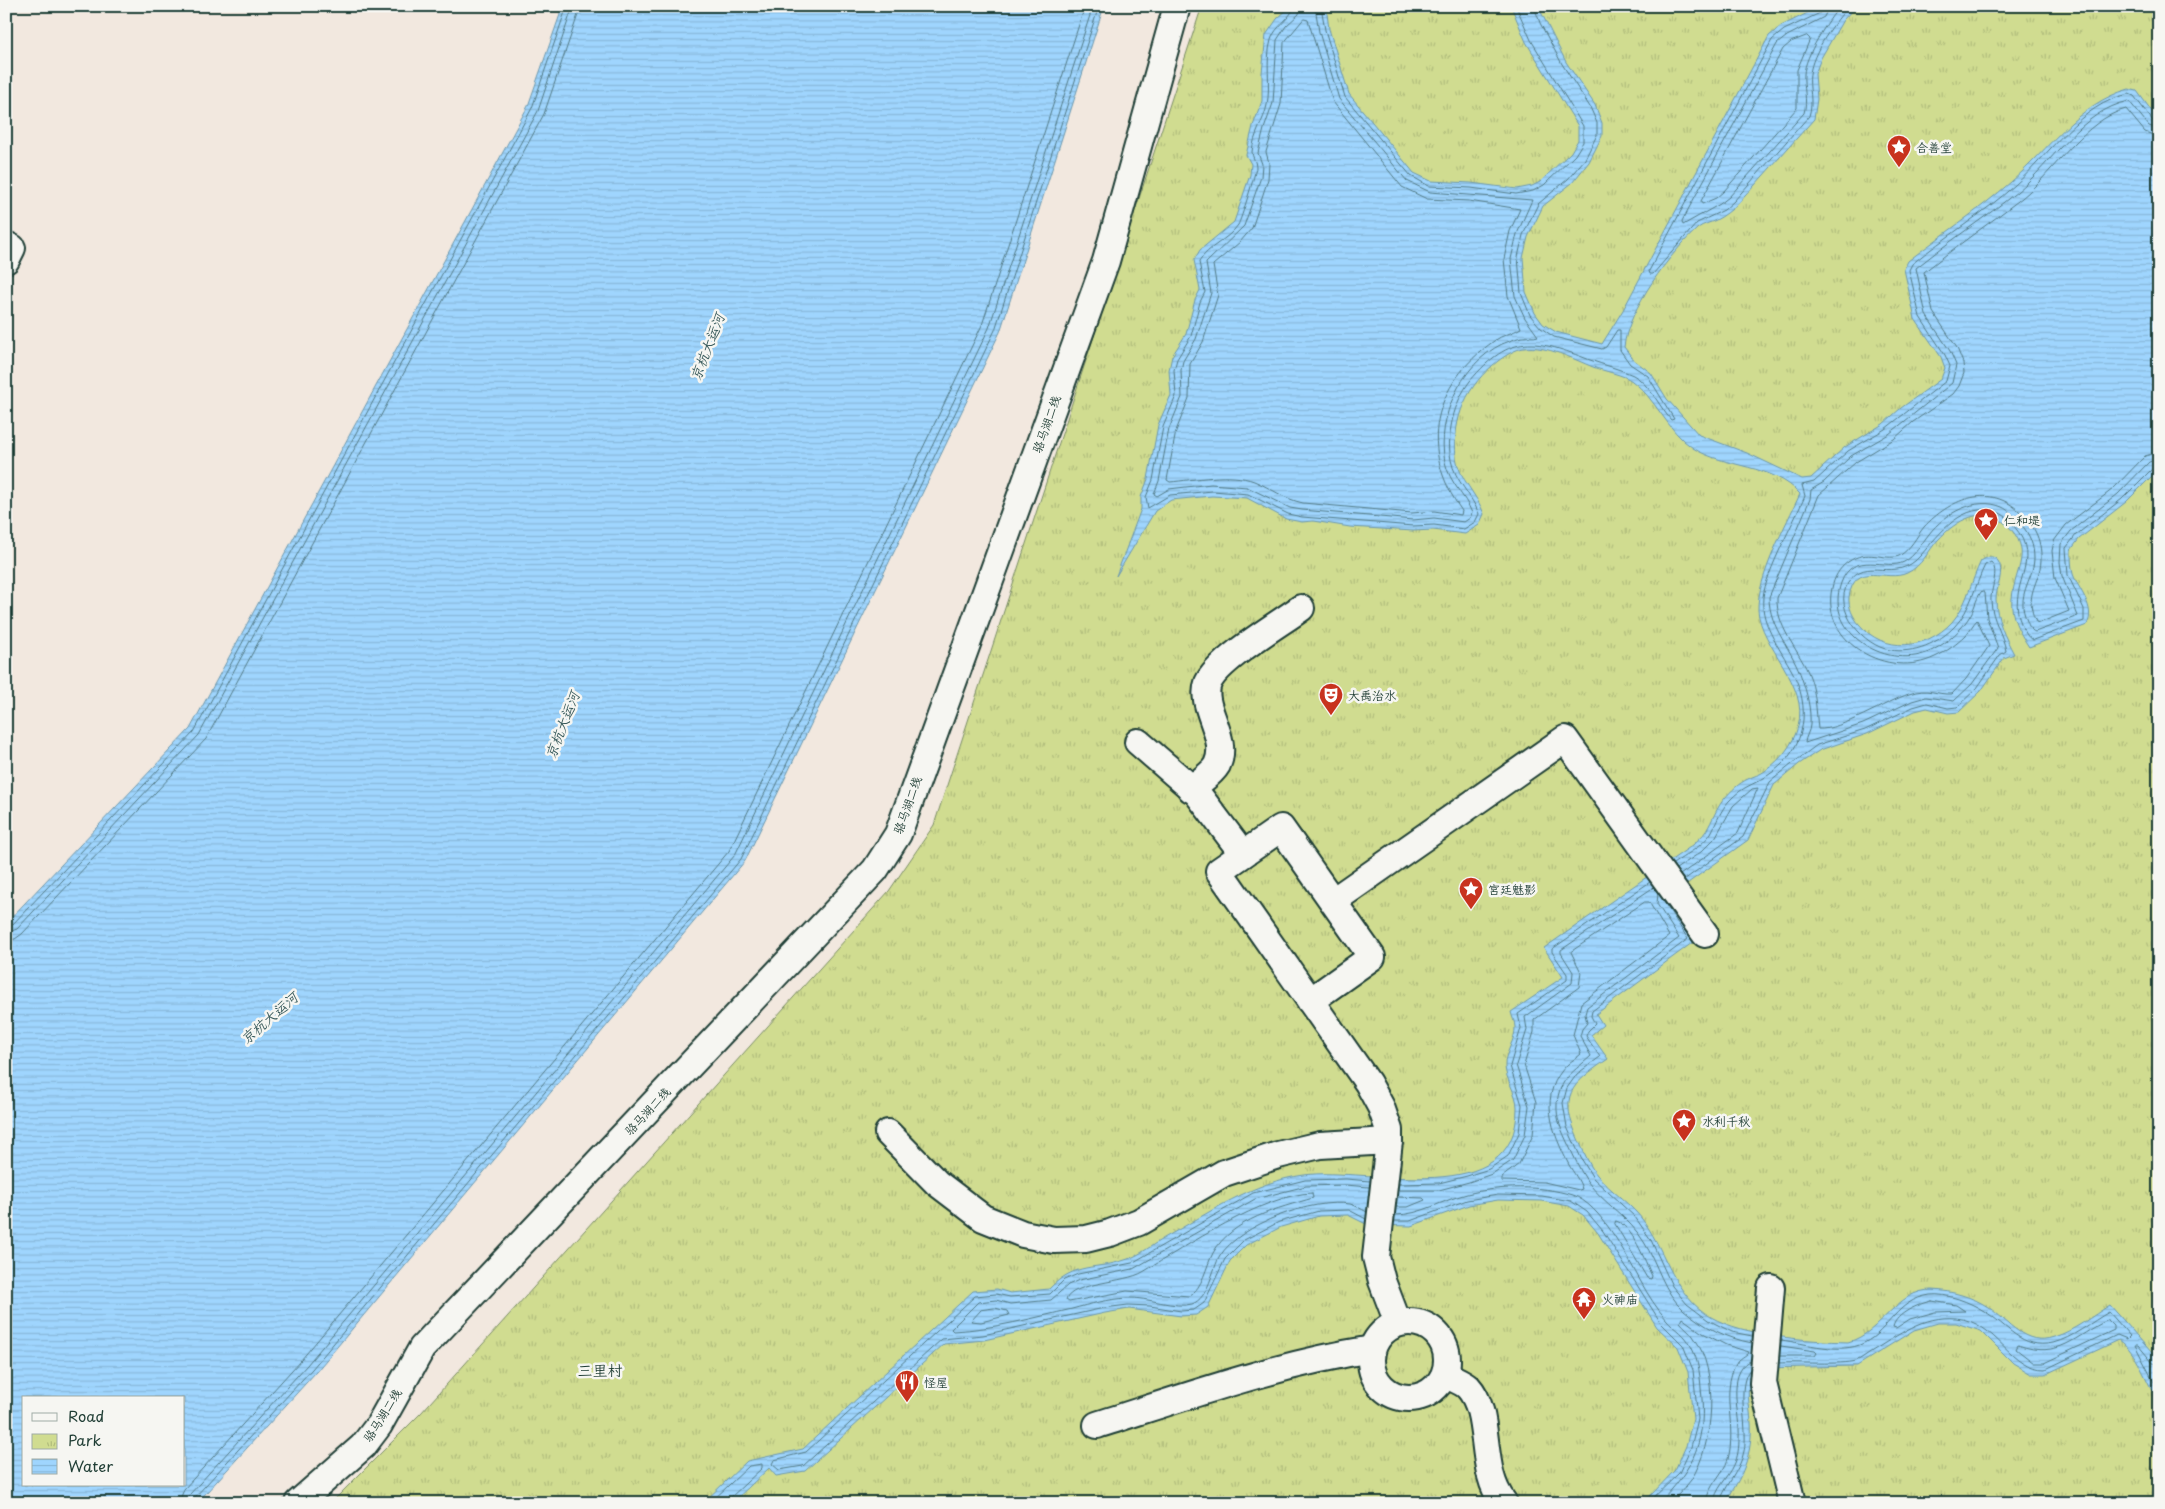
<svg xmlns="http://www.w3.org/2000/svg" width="2165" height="1509" viewBox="0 0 2165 1509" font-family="'Playpen Sans','LXGW WenKai TC',sans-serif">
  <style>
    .park { fill: url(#park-tufts); stroke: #788c62 }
    .water { fill: url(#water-rules); stroke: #6c98ad; fill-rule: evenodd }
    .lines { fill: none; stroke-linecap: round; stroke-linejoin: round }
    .shore { stroke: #527a85; stroke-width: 1 }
    .minor-casing { stroke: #1f3d34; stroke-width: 30 }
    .minor { stroke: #f6f6f2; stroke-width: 26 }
    .labels { text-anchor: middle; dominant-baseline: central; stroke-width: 5; stroke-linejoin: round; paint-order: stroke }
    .poi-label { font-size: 12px; fill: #1f3d34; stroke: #f6f6f2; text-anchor: start }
    .street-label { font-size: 12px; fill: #1f3d34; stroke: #f6f6f2 }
    .water-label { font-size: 14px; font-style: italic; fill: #395b5c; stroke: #f6f6f2 }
    .quarter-label { font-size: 15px; fill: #1f3d34; stroke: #f6f6f2 }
  </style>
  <defs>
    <pattern id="park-tufts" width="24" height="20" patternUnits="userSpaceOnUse" patternTransform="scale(1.25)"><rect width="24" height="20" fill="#d0dc90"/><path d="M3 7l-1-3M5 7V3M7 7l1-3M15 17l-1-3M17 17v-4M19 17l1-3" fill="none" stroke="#b2be7d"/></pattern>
    <pattern id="water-rules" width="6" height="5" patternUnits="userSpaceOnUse" patternTransform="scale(1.25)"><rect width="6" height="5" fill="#9fd5fe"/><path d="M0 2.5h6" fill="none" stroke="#88b8da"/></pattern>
  </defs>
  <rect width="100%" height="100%" fill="#f2e8df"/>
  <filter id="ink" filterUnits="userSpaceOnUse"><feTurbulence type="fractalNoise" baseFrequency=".02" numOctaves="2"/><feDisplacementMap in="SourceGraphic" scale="10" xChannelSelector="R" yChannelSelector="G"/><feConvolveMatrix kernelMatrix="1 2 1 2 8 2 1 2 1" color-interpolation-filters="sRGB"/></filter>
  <g filter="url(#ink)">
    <!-- park -->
    <path class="park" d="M1202,6H2159V1503H331L421,1413L889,891L934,825Z"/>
    <!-- water -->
    <g class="water">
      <path d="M563,6H1104L1000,332L745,861L316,1372L197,1503H6V923L190,729L528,106ZM24,1398H184V1485H24Z"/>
      <path d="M1291,6H1326L1329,29L1349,94L1414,173L1431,181L1471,183L1517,189L1532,186L1540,182L1571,152L1578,140V126L1526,42L1511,6H1538L1566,62L1595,105L1602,123V136L1589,162L1572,183L1543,206L1528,237L1523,258L1526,292L1535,313L1543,324L1556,332L1602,344L1623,310L1769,36L1781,26L1822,6H1856L1843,20L1821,58L1815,74L1817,99L1814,119L1737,205C1731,210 1724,216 1716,220C1710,223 1703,224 1698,228C1670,253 1628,309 1624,347L1634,360L1651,373L1667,399L1699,435L1747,453L1802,479L1811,478L1845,447L1883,424L1901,408L1941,379L1945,368L1941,357L1915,319L1904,269L1908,261C1942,235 1979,210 2011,182C2050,148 2077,104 2129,89L2137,91L2159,121V469L2126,502L2079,539L2071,550C2071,558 2071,566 2073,574C2079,591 2096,607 2087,625L2029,647C2019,632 2010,616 2012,598C2015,568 2034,551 2007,525C1984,504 1956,520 1938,540C1928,551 1922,566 1907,573C1886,583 1855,559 1849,597C1848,607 1853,617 1859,624C1884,654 1926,650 1952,622C1967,605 1971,581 1981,561C1987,557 1993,554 1998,561C2005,570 1996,589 1996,599C1996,619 2005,637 2014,654L2004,658L1981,691L1959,712L1948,713L1927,708L1915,711L1867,734L1820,750L1799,764L1774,785L1748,840L1667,898L1696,940L1596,1014L1603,1025L1591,1035L1608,1059C1570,1085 1558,1095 1579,1141C1584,1152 1589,1165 1597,1175C1611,1192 1632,1204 1645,1223C1668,1256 1673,1294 1711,1317C1744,1336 1809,1341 1848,1342C1882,1333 1896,1289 1933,1290C1952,1291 1973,1297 1988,1307C2009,1321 2025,1347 2054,1337C2074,1331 2092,1316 2110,1305L2159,1361V1401C2145,1382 2138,1352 2119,1340L2046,1374H2031L2013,1363L1981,1331L1956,1323H1938L1914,1330L1857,1366L1762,1368L1752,1373C1745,1391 1750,1404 1751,1423C1753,1453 1742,1479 1724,1503H1640L1650,1496L1675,1470L1686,1446L1693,1419L1688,1372L1678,1347L1657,1327L1598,1233L1583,1215L1569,1206L1541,1201L1498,1200L1469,1205L1411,1226L1368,1225L1348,1215L1319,1216L1281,1227L1246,1245L1230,1261L1208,1307L1196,1315L1181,1316L1129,1309L1105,1313L984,1340L944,1344L805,1471L776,1476L769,1468L732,1503H703L747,1461L803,1449L973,1291L997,1289L1010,1293L1049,1289C1076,1261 1094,1271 1128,1259C1140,1255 1152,1245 1164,1238C1209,1213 1252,1182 1304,1175C1367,1166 1518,1213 1517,1107C1517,1094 1506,1080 1505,1067C1504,1053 1516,1040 1515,1027C1515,1022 1512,1017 1511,1012L1563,977L1544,948L1693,845C1697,840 1703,836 1706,831C1713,820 1716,808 1725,798C1731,791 1739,783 1748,779C1753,776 1760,775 1765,771C1780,760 1794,744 1798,726C1810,685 1760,646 1758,610C1757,577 1786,525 1800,494C1774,464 1724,468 1693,448C1667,431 1655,397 1632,381C1625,375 1603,371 1593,367C1573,359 1547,345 1524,348C1515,349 1505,356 1498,361C1467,385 1452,418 1456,457C1459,479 1477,494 1484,514L1479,525L1465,534L1433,530L1413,531L1350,527L1313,521L1302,522L1286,519L1247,498L1212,496L1171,500L1155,511L1116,576L1141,509V497L1148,479L1158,425L1171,395L1169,370L1172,356L1186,334L1195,300L1200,290L1194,260L1200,250L1234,222L1250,175L1251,164L1246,155L1253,126L1262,101V73L1266,35L1277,19Z"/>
    </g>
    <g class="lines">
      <!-- shore -->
      <g class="shore">
        <path d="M1294,6C1293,17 1274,27 1271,40C1265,61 1271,84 1267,105C1264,121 1253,135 1252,152C1252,157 1256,161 1256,167C1256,172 1241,220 1238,225C1228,240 1208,246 1199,262L1205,292L1200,302L1191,336L1177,359L1174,370L1176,396L1163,427L1153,480L1146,497L1148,508L1170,495L1213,491L1248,494L1288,514L1302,517L1413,526L1434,525L1464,529L1475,522L1479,514C1472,495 1455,481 1451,460C1446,434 1454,402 1470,381C1511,332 1536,339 1590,360C1604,365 1620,369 1633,375C1647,382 1658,403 1667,415L1671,420L1674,419L1648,376L1630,364L1620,350V330H1617L1606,347L1602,349L1554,337L1541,328L1530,315L1521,293L1518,257L1523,235L1538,204L1568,179L1585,159L1597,135V123L1590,107L1562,64L1540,23L1534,6"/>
        <path d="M1300,6L1299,14L1286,26L1277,40L1273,103L1264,129L1258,153L1262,164L1261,177L1244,226L1206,263L1211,293L1196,339L1183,361L1181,370L1182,397L1169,429L1159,481L1154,494L1157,496L1169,489L1211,484L1247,487L1290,508L1302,510L1413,520L1434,518L1464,522L1470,518L1472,513C1465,495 1450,484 1445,462C1436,418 1461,364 1502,344C1508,342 1517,337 1524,337C1529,336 1533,338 1538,336L1525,318L1515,296L1511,259L1517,234L1532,200L1430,192L1407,181L1339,99L1319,32L1315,6"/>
        <path d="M1321,6L1325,30L1345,97L1411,176L1429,186L1471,188L1516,194L1533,191L1544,185L1575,155L1583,142V126L1531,40L1516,6"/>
        <path d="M1823,6L1820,13L1784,30L1772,40L1649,271L1650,274H1653L1697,223L1724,210L1734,201L1809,116C1814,101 1808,88 1810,74C1812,53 1835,21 1849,6"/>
        <path d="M1829,6L1824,17L1787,36L1777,44L1682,221L1683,225L1720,204L1729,197L1804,113C1808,100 1803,87 1804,74C1805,56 1828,20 1840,6"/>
        <path d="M1304,19L1308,20L1333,102L1402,187L1427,199L1469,201L1520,209L1510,231L1504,259L1508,296L1521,328C1513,333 1502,335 1494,341C1432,385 1418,449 1462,511L1461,515L1434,511L1412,513L1303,503C1284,499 1271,488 1254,481C1230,472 1194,480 1170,482L1167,480L1176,431L1189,398L1190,364L1203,342L1218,295L1213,265L1240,242L1252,228L1268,179L1269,163L1266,152L1281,104L1284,43Z"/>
        <path d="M1807,36L1810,39L1797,70V108L1724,191L1716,198L1702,204L1701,201L1783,49L1791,42Z"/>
        <path d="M2159,129L2149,126L2129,101C2081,111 2053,162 2017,192C1985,218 1949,241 1916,268L1926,315L1950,351L1956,365L1952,383L1889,434L1851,456L1824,482L1811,490L1810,499L1769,597C1769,629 1793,649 1802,679C1807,693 1811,709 1810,725C1810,731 1805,737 1805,743L1863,724L1912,701L1926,697L1954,701L1972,684L1998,648L1987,618L1985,593L1982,591C1977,596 1975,607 1971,614C1962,630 1948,642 1933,650C1890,673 1823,634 1841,583C1853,549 1887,571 1904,562C1915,556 1921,544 1929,534C1945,513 1976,496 2002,507C2009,510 2016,518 2021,524C2030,535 2034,545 2034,559C2033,581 2015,595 2027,621C2029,626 2030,630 2035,632L2078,616L2062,576L2060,562L2061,544L2071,531L2118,494L2149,462L2159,459"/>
        <path d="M2159,137L2145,132L2126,109C2085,119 2054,172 2022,198C1990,223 1956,246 1924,272L1933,312L1957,348L1963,363L1964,373L1959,386L1953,394L1913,422L1894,439L1856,462L1819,495L1777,598C1776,626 1797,648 1808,672C1816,690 1816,710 1818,729C1840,731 1887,701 1909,694C1929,687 1935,695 1952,694L1966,679L1989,646L1977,620C1973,624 1970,630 1966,635C1957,644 1946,652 1935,657C1889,680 1820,643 1832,588C1834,578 1839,568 1848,562C1867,548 1884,561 1899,556C1911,549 1916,537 1924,527C1949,500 1987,483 2018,510C2033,523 2042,539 2041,560C2040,584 2023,594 2036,622L2039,623L2069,611L2055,578L2052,551L2054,541L2066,525L2113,489L2145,456L2159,452"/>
        <path d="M1673,864C1685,855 1702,847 1711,833C1717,822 1720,811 1729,801C1744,785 1752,786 1767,776C1803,753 1812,715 1795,677C1783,651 1760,627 1763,597C1766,572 1794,522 1805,496L1802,485L1814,482L1848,451L1885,429L1946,381L1950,366L1945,355L1920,317L1909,270L1912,264C1945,237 1983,214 2015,185C2050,154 2080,104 2129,94L2134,96L2153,121L2159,123"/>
        <path d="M1676,869L1701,852L1715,838L1733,806L1752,789L1758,788L1738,833L1680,875"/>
        <path d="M1684,880L1743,837L1770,782L1797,760L1817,745L1865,730L1913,707L1927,703L1948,708L1957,707L1977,688L2000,655L2006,651C2003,634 1992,620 1991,601C1990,590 2000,571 1991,562L1985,565C1975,585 1971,609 1955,626C1939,643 1914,654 1890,650C1864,646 1832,610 1848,583C1866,553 1895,586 1921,555C1940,533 1963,501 1997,512C2004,514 2010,520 2014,526C2045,563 2004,585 2022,626C2025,631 2027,638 2033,640L2084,621V609L2068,575L2066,548L2076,535L2122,499L2154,467L2159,465"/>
        <path d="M1658,893L1657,904L1679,938L1587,1007L1585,1014L1587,1023L1582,1029L1580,1036L1591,1056C1575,1071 1559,1078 1557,1104C1556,1119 1562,1131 1568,1144C1574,1156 1579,1169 1587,1181C1604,1204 1629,1217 1644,1242C1658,1264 1663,1292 1684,1310C1704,1327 1726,1338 1752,1343"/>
        <path d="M1662,899L1688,939L1592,1011L1591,1016L1595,1024L1588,1031L1586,1036L1600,1057L1577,1074L1567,1088L1563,1103L1567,1127L1581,1158L1593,1178L1635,1217L1651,1240L1672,1286L1687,1304L1708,1320L1732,1332L1752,1336"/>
        <path d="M1645,902H1649L1669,936L1581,1003L1573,1035L1581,1054C1577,1058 1572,1060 1568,1064C1537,1094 1552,1132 1569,1165C1573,1172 1580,1181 1582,1189L1579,1190L1544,1182L1502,1181V1177L1519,1164L1533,1135L1536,1102L1524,1065L1534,1032V1020L1579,987L1581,972L1571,952Z"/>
        <path d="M6,926L12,925L194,732L532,108L567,6"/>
        <path d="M6,933L17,929L199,735L538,111L573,6"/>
        <path d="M6,940L15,939L22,934L206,739L544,114L581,6"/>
        <path d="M1399,1184L1439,1183L1467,1176L1489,1169L1508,1156L1519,1133L1522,1105L1510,1066L1521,1028L1518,1014L1567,980V974L1552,952V949L1650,882"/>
        <path d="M1398,1190H1439L1469,1182L1492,1174L1513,1160L1525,1135L1529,1106L1516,1065L1527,1030L1525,1017L1572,983L1573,972L1561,953V950L1654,887"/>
        <path d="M1312,1193L1313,1198C1279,1208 1232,1219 1213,1253C1206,1266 1203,1288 1189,1296L1127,1291L1069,1302L1066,1300C1072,1282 1125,1283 1143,1272C1185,1247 1264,1194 1312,1193Z"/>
        <path d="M1396,1207H1408L1425,1200L1423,1198L1397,1197"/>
        <path d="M1367,1212C1361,1209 1355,1205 1350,1204C1313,1198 1240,1224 1220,1256C1212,1269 1209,1298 1192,1304C1176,1309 1146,1297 1128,1298C1109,1299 1090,1304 1072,1309C1033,1318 994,1329 953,1331L951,1329L978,1302L996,1300L1010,1304L1051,1300L1068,1285L1079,1280L1133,1269L1255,1199L1306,1186L1345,1185L1369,1187"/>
        <path d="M1395,1215C1422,1215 1442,1200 1467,1194C1499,1186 1540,1185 1572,1195C1601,1204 1627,1257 1641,1282C1648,1295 1657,1309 1667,1320C1673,1327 1683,1333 1688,1341C1697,1355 1700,1372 1701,1388C1707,1439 1695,1467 1659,1503"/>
        <path d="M1366,1219L1349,1210L1319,1211L1279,1222L1244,1240L1225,1259L1204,1303L1194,1310L1181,1311L1150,1306L1128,1305L1104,1308L983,1335L942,1339L803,1466L779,1470L772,1464L774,1460L806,1452L975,1296L996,1294L1010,1297L1050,1294L1064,1280L1078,1274L1132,1263L1253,1193L1305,1180L1346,1179L1370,1181"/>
        <path d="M1395,1221H1410L1467,1200L1498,1195L1542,1196L1571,1201L1587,1212L1603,1231L1661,1323L1683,1345L1693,1370L1698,1419L1691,1447L1679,1473L1648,1503"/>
        <path d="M1616,1221C1632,1225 1645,1261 1652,1276L1651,1279L1647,1278L1615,1224Z"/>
        <path d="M1932,1301L1956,1305L1965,1311L1935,1312L1910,1319L1896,1328L1893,1327C1896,1313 1919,1304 1932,1301Z"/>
        <path d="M995,1308L1007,1311L1009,1315L981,1322L971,1321L981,1310Z"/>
        <path d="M2108,1320L2114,1326V1330L2044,1363H2034L2016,1349L2018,1345C2060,1360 2074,1336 2108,1320Z"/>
        <path d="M1780,1356H1815L1817,1353L1815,1351L1781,1346"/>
        <path d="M1779,1363C1796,1362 1842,1365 1856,1361C1861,1359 1867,1354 1872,1351C1899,1335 1923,1315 1956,1318C1998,1322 2009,1370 2046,1369L2117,1335L2127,1339L2130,1336L2109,1312C2091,1322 2073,1338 2053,1343C2021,1350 2008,1325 1984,1311C1970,1302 1947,1293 1930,1295C1896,1300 1890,1330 1864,1343C1841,1355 1805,1343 1781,1340"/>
        <path d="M2159,1364L2153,1363L2138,1345H2135L2159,1392"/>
        <path d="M179,1503L184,1489L301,1360L729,851L982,325L1085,6"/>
        <path d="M187,1503L190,1494L307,1365L735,855L989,328L1093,6"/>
        <path d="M193,1503L195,1497L312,1369L741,859L995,330L1099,6"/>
        <path d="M710,1503L749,1466L762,1464V1468L730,1498L729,1503"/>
        <path d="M1670,1503C1677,1496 1685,1488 1691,1480C1714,1444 1720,1372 1693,1336C1690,1331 1684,1327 1680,1322L1682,1318L1701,1332L1726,1345L1749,1352C1746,1356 1739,1358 1736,1364C1720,1392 1737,1426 1728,1459C1724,1474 1707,1486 1706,1503"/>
        <path d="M1714,1503C1714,1490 1729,1477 1734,1465C1738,1457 1739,1447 1739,1438C1741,1416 1725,1374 1750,1361"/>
        <path d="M1720,1503C1721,1491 1741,1470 1744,1451C1749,1427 1735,1387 1750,1369"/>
      </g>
      <defs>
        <g id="minor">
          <path d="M6,245L12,248L6,260"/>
          <path d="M1138,742L1197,793L1243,854"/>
          <path d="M1191,789C1199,782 1212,774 1217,765C1230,738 1199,707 1208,683C1218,660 1279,624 1301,608"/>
          <path d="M1333,901L1565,739L1705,934"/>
          <path d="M1310,1001L1372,957L1281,828L1219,871L1368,1083L1381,1107L1389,1130V1141L1376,1257L1382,1281L1398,1323"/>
          <path d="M888,1133L937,1183L983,1218L1023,1234L1054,1240L1086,1239L1110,1233L1139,1222L1224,1173L1278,1155L1320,1145L1389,1141"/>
          <path d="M1771,1288L1763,1383L1792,1503"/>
          <circle cx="1409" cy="1360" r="38"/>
          <path d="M1445,1374C1451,1378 1463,1382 1468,1387C1493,1414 1477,1469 1504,1503"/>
          <path d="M1097,1425C1188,1396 1278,1364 1372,1349"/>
          <path d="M298,1503L363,1446L379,1425L422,1348L875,870L898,834L1106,261L1177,6"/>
        </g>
      </defs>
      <!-- minor casing -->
      <use href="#minor" class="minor-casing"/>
      <!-- minor -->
      <use href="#minor" class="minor"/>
    </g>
  </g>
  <!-- icons -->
  <defs>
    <symbol id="sight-pin" viewBox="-11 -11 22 30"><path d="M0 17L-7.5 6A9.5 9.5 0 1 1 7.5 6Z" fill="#c8321e" stroke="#f6f6f2"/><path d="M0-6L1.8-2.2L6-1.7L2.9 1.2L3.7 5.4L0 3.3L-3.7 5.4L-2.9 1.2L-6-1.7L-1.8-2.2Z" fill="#fff"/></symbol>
    <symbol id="theatre-pin" viewBox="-11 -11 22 30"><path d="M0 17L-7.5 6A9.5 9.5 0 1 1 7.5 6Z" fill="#c8321e" stroke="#f6f6f2"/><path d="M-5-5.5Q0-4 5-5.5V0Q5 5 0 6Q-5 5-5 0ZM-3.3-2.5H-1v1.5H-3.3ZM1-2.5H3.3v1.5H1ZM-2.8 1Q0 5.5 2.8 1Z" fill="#fff"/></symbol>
    <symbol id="temple-pin" viewBox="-11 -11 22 30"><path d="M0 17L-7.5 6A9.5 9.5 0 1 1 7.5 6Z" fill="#c8321e" stroke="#f6f6f2"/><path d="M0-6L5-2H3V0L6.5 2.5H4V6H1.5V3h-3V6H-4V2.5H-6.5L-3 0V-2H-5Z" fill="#fff"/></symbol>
    <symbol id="restaurant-pin" viewBox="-11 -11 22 30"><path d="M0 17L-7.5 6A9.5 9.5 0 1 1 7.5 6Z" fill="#c8321e" stroke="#f6f6f2"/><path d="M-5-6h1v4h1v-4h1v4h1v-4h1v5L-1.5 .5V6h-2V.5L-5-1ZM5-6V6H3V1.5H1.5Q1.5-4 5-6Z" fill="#fff"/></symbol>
  </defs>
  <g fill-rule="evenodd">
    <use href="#sight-pin" x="1885" y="133" width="28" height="38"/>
    <use href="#sight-pin" x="1972" y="506" width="28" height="38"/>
    <use href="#theatre-pin" x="1317" y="681" width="28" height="38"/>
    <use href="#sight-pin" x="1457" y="875" width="28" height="38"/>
    <use href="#sight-pin" x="1670" y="1107" width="28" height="38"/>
    <use href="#temple-pin" x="1570" y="1285" width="28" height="38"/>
    <use href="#restaurant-pin" x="893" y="1368" width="28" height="38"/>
  </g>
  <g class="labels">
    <!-- poi labels -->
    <g class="poi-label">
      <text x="1916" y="147">合善堂</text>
      <text x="2004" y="520">仁和堤</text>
      <text x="1348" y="695">大禹治水</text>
      <text x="1488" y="889">宫廷魅影</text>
      <text x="1702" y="1121">水利千秋</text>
      <text x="1602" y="1299">火神庙</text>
      <text x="924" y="1382">怪屋</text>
    </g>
    <!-- street labels -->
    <g class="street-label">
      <text transform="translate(1046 424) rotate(-70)">骆马湖二线</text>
      <text transform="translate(907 805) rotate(-70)">骆马湖二线</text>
      <text transform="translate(647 1111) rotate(-47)">骆马湖二线</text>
      <text transform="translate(382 1415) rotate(-58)">骆马湖二线</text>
    </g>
    <!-- water labels -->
    <g class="water-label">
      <text transform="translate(707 347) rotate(-69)">京杭大运河</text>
      <text transform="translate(562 725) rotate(-69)">京杭大运河</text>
      <text transform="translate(269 1018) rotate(-41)">京杭大运河</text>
    </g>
    <!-- quarter labels -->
    <g class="quarter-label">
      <text x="600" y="1369">三里村</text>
    </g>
  </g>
  <!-- margin -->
  <rect width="2165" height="1509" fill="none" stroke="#f6f6f2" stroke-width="25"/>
  <rect x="12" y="12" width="2140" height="1484" fill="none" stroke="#1f3d34" stroke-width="2" filter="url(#ink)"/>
  <!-- legend -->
  <rect x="22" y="1396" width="162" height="90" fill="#f6f6f2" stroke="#a0aca6"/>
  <rect x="32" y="1413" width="25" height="8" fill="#f6f6f2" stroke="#a0aca6"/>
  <text x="68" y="1422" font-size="15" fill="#1f3d34">Road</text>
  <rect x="32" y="1434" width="25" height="15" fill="url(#park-tufts)" stroke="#a0aca6"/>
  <text x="68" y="1446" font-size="15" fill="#1f3d34">Park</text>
  <rect x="32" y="1459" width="25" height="15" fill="url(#water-rules)" stroke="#a0aca6"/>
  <text x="68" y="1472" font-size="15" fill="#1f3d34">Water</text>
</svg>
